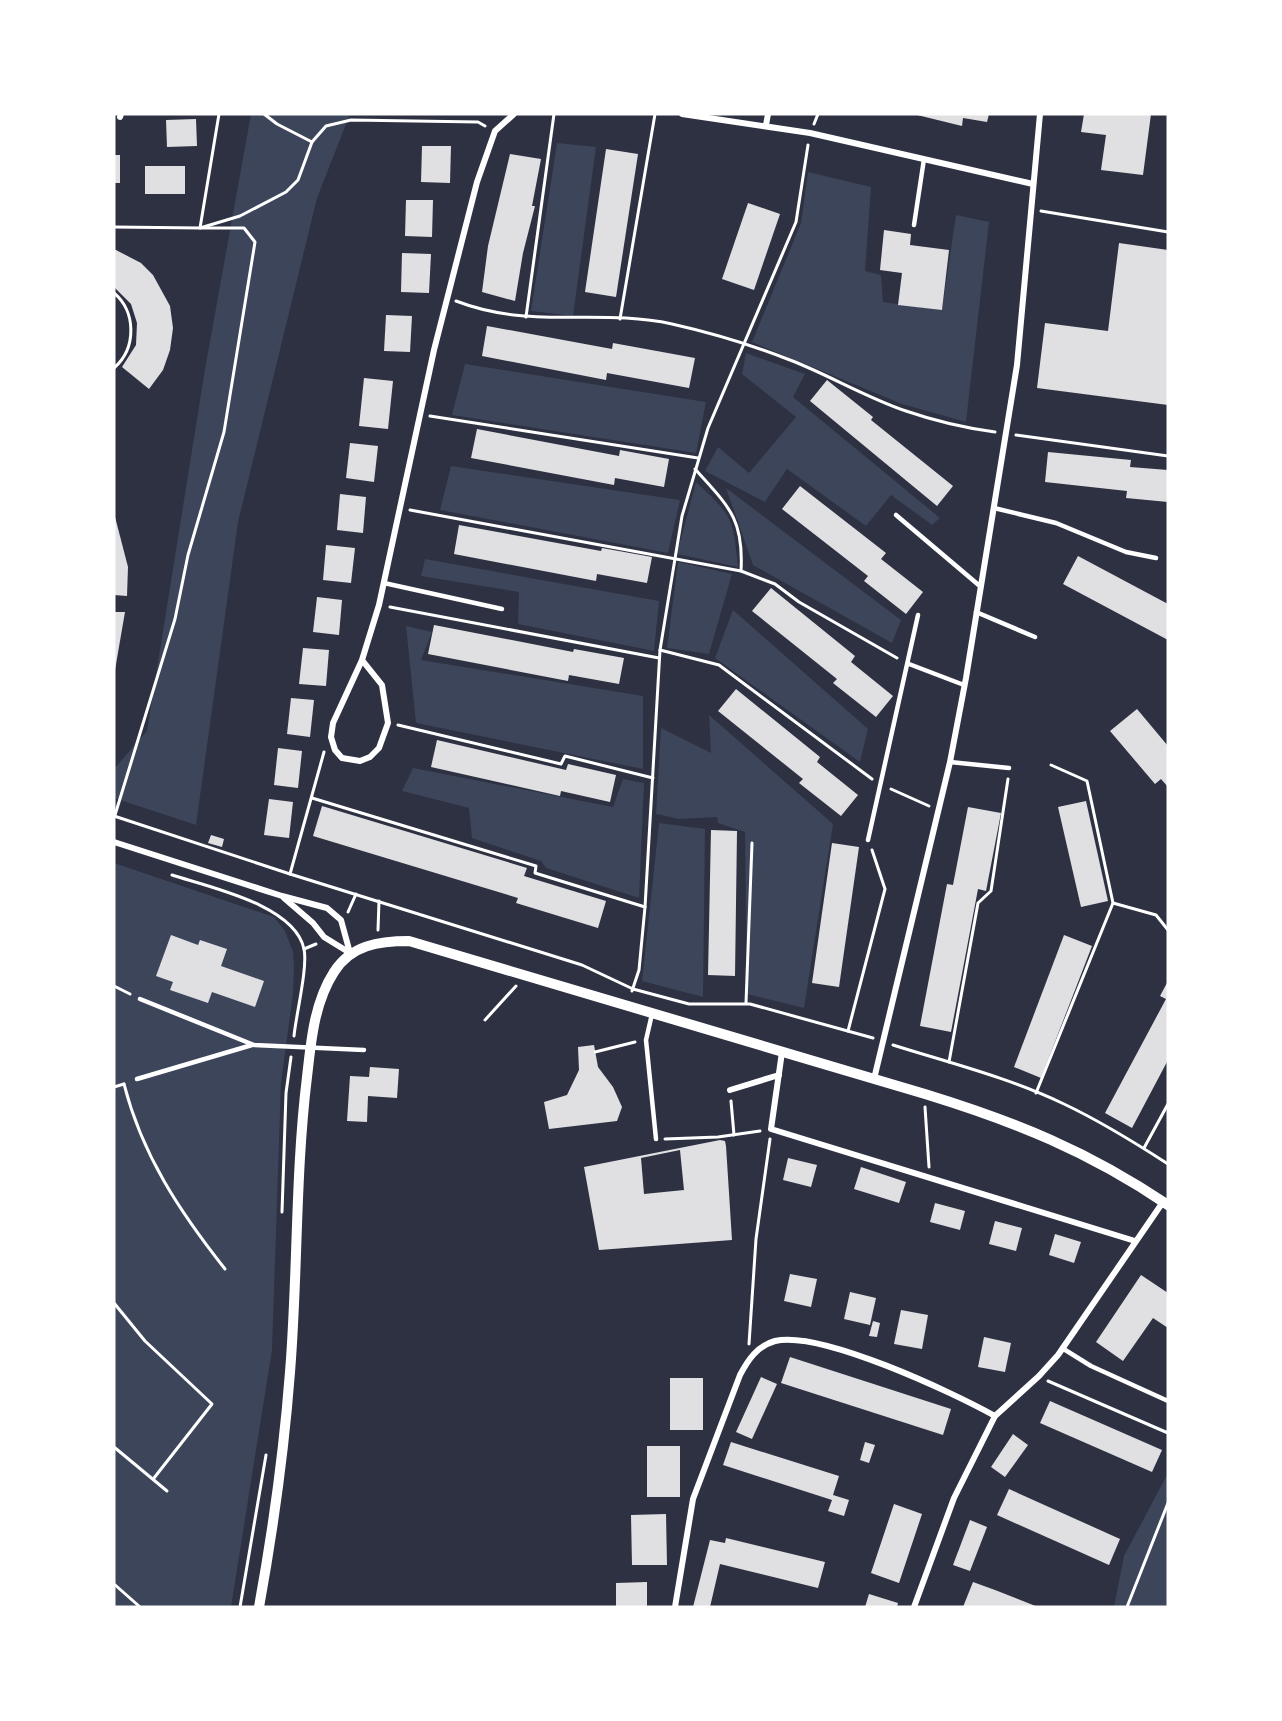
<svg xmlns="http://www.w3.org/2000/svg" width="1282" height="1721" viewBox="0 0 1282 1721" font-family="Ubuntu,sans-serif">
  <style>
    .green { fill: #3c4559 }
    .building { fill: #e0e0e3; fill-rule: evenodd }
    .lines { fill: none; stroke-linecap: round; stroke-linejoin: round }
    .path { stroke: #fff; stroke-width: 3 }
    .service { stroke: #fff; stroke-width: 4.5 }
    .minor { stroke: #fff; stroke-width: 6 }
    .tertiary { stroke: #fff; stroke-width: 10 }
  </style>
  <rect width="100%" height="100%" fill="#2d3142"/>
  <!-- green -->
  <g class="green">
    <path d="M251,114H350L317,198L238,522L196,825L114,798V769L147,731L205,369Z"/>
    <path d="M557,143L596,147L573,316L531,311Z"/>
    <path d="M808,172L871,187L865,271L881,275L883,302L942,310L956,215L989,222L966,422L902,404L752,342L801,223Z"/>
    <path d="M746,353L805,374L793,397L940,518L932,525L891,495L866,526L787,469L765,502L705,471L718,447L749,473L796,417L742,374Z"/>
    <path d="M465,364L706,402L696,453L452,415Z"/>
    <path d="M451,466L680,500L668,553L440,510Z"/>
    <path d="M696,482C732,516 733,516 738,567L677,554Z"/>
    <path d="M726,488L901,620L892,643L753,565Z"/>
    <path d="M425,559L659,601L654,651L518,624L519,592L421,576Z"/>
    <path d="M678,562L732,574L709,654L667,648Z"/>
    <path d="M733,610L868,729L860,762L715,658Z"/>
    <path d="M406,626L432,632L421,660L643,696V769L416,723Z"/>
    <path d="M709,715L833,824L804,1008L747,994L745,832L718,823L717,817L679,819L656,814L661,728L711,753Z"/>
    <path d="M413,768L613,807L623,779L644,783L639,898L546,868L541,861L472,838L469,808L402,791Z"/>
    <path d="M659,823L705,829L703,997L642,981Z"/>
    <path d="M114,863L274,917L285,931L293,952L294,967L293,994L281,1083L272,1350L231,1607H114Z"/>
    <path d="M1168,1473V1607H1114L1124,1556Z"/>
  </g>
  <!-- building -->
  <g class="building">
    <path d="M913,114H989L987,122L963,118L962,126Z"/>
    <path d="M1084,114H1151L1143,175L1101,170L1106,135L1081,132Z"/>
    <path d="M196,119L197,146L167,147L166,120Z"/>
    <path d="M422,146H451L450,183L421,182Z"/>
    <path d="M606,149L638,154L616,297L585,292Z"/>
    <path d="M510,154L541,159L532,206H535L523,253L515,301L482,292L488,246Z"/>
    <rect x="114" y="155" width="6" height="28"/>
    <rect x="145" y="166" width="40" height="28"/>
    <path d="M406,200H433L432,237L405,236Z"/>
    <path d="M748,203L780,214L754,290L722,279Z"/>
    <path d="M884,230L911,234L910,245L949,250L942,310L898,305L902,273L880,270Z"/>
    <path d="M1119,243L1168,250V405L1037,388L1045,323L1108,331Z"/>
    <path d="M114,249L141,263L153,275L170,306L173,328L170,350L163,370L149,389L122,367L136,345L137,323L131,304L114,287Z"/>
    <path d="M402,253L431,254L429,293L401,292Z"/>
    <path d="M386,315L412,316L410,352L384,351Z"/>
    <path d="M487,326L612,349L613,343L695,358L689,388L607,373L606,380L482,356Z"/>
    <path d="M364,378L393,381L388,429L359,426Z"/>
    <path d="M827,380L873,417L871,420L953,486L937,506L810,401Z"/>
    <path d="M477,429L619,456L620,450L669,459L664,487L615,478L614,485L471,458Z"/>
    <path d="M350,443L378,446L374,482L346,478Z"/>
    <path d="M1048,452L1131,460L1130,467L1168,470V502L1126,498L1127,491L1045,482Z"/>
    <path d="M800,486L886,553L881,559L923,592L906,614L864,581L868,576L782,509Z"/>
    <path d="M340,494L366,497L363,533L337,530Z"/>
    <path d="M114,513L128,567L127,596L114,595Z"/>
    <path d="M459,525L601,551L602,548L652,557L647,583L597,574L596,581L454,554Z"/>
    <path d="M326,545L355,548L351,583L323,580Z"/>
    <path d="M1078,556L1168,604V640L1063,584Z"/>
    <path d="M771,588L855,656L851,662L893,696L876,717L833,683L837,679L752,611Z"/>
    <path d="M317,597L342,600L339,635L313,632Z"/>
    <path d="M114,612H125L115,670H114Z"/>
    <path d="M434,625L573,652L574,649L624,658L619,684L569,675L568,681L428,654Z"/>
    <path d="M303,648L329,650L326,686L299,684Z"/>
    <path d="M736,689L820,757L817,762L858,795L841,816L799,783L803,779L718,711Z"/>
    <path d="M291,698L314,700L310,737L287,734Z"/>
    <path d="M1137,709L1168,746V787L1161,779L1155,784L1110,731Z"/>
    <path d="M437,740L566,770L568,764L616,775L610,802L561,791L560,796L431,767Z"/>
    <path d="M278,748L302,751L298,788L274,785Z"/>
    <path d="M269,799L293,802L289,838L264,835Z"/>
    <path d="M1086,801L1108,901L1081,907L1058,807Z"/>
    <path d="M322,806L527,868L524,876L606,901L598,928L516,903L518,898L313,836Z"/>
    <path d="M968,807L1001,813L986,891L978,889L951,1032L920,1026L947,884L953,885Z"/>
    <path d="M711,830L737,831L735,976L708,975Z"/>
    <path d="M211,835L224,839L222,847L208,843Z"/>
    <path d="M832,843L859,847L839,987L812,983Z"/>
    <path d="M171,935L198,945L200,940L227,949L221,966L264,981L255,1007L212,992L208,1003L170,990L173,982L156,976Z"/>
    <path d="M1064,935L1092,946L1041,1078L1014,1067Z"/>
    <path d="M1168,981V1060L1132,1128L1105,1113L1166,999L1160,996Z"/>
    <path d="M594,1045L598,1067L613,1087L622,1107L617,1121L549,1129L544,1102L567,1095L579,1070L578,1047Z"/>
    <path d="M370,1067L399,1069L397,1098L368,1096L367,1122L347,1121L350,1076L369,1077Z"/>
    <path d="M720,1140L725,1141L726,1146L732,1240L599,1250L584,1167ZM680,1150L684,1190L644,1194L641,1158Z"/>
    <path d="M788,1158L817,1165L811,1187L783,1180Z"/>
    <path d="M861,1167L906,1182L899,1203L854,1189Z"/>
    <path d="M935,1203L965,1211L960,1230L930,1222Z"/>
    <path d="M995,1221L1022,1228L1016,1251L989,1244Z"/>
    <path d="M1055,1234L1081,1242L1074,1263L1049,1255Z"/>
    <path d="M790,1274L817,1279L811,1307L784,1301Z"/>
    <path d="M1141,1275L1168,1293V1328L1153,1318L1123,1361L1096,1342Z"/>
    <path d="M850,1292L876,1298L870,1325L844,1319Z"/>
    <path d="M901,1310L928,1315L922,1349L894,1344Z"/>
    <path d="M873,1321L880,1323L877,1337L869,1336Z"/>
    <path d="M984,1337L1011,1343L1005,1372L978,1367Z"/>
    <path d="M790,1357L951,1409L943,1435L781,1383Z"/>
    <path d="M761,1377L777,1384L752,1439L736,1432Z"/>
    <rect x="670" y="1378" width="33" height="52"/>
    <path d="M1050,1401L1162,1450L1152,1472L1040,1423Z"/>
    <path d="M1013,1434L1028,1445L1005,1477L991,1467Z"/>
    <path d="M731,1442L839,1476L833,1495L849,1500L844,1516L828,1511L832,1500L723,1465Z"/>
    <path d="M865,1442L875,1445L869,1463L860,1460Z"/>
    <rect x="647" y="1446" width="33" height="51"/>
    <path d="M1009,1489L1120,1539L1109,1565L997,1515Z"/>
    <path d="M894,1504L922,1514L899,1583L871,1573Z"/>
    <path d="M666,1514L667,1565H632L631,1515Z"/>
    <path d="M970,1520L987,1527L970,1571L953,1565Z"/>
    <path d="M726,1538L825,1562L818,1588L720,1564L710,1607H693L710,1540L725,1543Z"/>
    <path d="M647,1582V1607H616V1583Z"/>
    <path d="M973,1582L995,1590L1038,1607H963Z"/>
    <path d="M869,1594L898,1603L897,1607H865Z"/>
  </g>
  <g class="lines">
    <!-- path -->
    <g class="path">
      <path d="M264,114L277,124L312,142"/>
      <path d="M814,124L818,114"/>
      <path d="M1041,211L1168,232"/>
      <path d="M114,227L200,228L240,216L286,192L298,180L312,142L326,126L351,120L478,122L485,126"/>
      <path d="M114,293C136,311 137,348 114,368"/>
      <path d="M456,301C531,330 599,308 672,324C712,333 752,345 790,360C829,375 867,398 906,411C935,421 965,428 995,432"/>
      <path d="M526,317L554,114"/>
      <path d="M620,319L655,114"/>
      <path d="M430,416L698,458"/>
      <path d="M1016,435L1168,456"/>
      <path d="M695,469C728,506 744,518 741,571"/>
      <path d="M410,510L741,571L775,584L799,602L897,658"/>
      <path d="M390,607L659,658"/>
      <path d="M660,650L719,665L872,779"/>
      <path d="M398,725L561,764L565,756L653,778"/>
      <path d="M1051,765L1087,781L1113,903L1156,915L1168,930"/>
      <path d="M891,789L929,806"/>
      <path d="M312,798L536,866L535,873L645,907"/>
      <path d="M115,815L175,619L188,555L224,432L255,242L244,228H200L219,114"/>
      <path d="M114,816L290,874L582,965L633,989L689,1004H750L873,1038"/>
      <path d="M290,874L324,752"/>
      <path d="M172,875C209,887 295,905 304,949C308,967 296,1015 294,1036"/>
      <path d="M348,912L356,894"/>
      <path d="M378,930L379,901"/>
      <path d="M304,949L316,944"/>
      <path d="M114,986L130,994"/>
      <path d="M632,991L639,970L645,907L660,650L682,516L708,428L796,222L808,145"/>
      <path d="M746,1003L752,843"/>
      <path d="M485,1020L516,986"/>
      <path d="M848,1031L885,889L872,850"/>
      <path d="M893,1045C950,1063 1010,1078 1064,1104C1100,1121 1134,1142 1168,1164"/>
      <path d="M595,1052L635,1042"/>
      <path d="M949,1062L978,903L991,891L1008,779"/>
      <path d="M124,1084C142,1155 180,1212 225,1269"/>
      <path d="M114,1087L124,1084"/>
      <path d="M1036,1093L1113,903"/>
      <path d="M731,1101L734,1135"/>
      <path d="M925,1107L929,1167"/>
      <path d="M665,1139L718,1137L760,1131"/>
      <path d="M1144,1148L1168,1104"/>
      <path d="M282,1212L286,1093L291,1057"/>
      <path d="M114,1303L145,1341L212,1404L154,1478"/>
      <path d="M749,1344L756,1239L770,1139"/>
      <path d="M1048,1381L1168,1433"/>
      <path d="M114,1447L167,1491"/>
      <path d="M114,1584L140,1607"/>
      <path d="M240,1607L266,1455"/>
      <path d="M1127,1607L1168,1503"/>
    </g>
    <!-- service -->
    <g class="service">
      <path d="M914,225L924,159"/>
      <path d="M994,508L1056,523L1126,552L1156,558"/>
      <path d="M896,515L981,587"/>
      <path d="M384,583L502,609"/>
      <path d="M976,612L1035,637"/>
      <path d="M909,664L964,685"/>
      <path d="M950,762L1009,768"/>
      <path d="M868,840L918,615"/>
      <path d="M140,999L254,1045L364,1050"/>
      <path d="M652,1014L646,1040L656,1139"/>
      <path d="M137,1079L252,1045"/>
      <path d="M1062,1348L1091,1366L1168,1401"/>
    </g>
    <!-- minor -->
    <g class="minor">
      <path d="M682,114L810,133L1033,184"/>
      <path d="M120,117L121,114"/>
      <path d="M766,125L768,114"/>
      <path d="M362,660L382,685L388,723L379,748L370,757L360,761L342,758L335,750L331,737L333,723L362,660L379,605L434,350L477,182L495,131L514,114"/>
      <path d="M114,842L282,896L327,908L341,920L350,953"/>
      <path d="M284,898L313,923L324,937L350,953"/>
      <path d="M782,1052L771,1129L1135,1241"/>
      <path d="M874,1079L950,762L966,678L1017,365L1040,114"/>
      <path d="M730,1090L779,1075"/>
      <path d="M675,1607L693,1499L740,1375C748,1360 757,1346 775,1341C820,1330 952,1392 995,1416"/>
      <path d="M914,1607L954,1498L995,1416L1039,1376L1058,1355L1163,1202"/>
    </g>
    <!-- tertiary -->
    <path class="tertiary" d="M259,1607C273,1530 284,1451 290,1372C298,1274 295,1175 307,1077C311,1042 314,1003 334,972C351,945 379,941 409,941L925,1094C1016,1122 1088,1151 1168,1205"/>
  </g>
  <!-- border -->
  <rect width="1282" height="1721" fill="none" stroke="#ffffff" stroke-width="231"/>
</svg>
